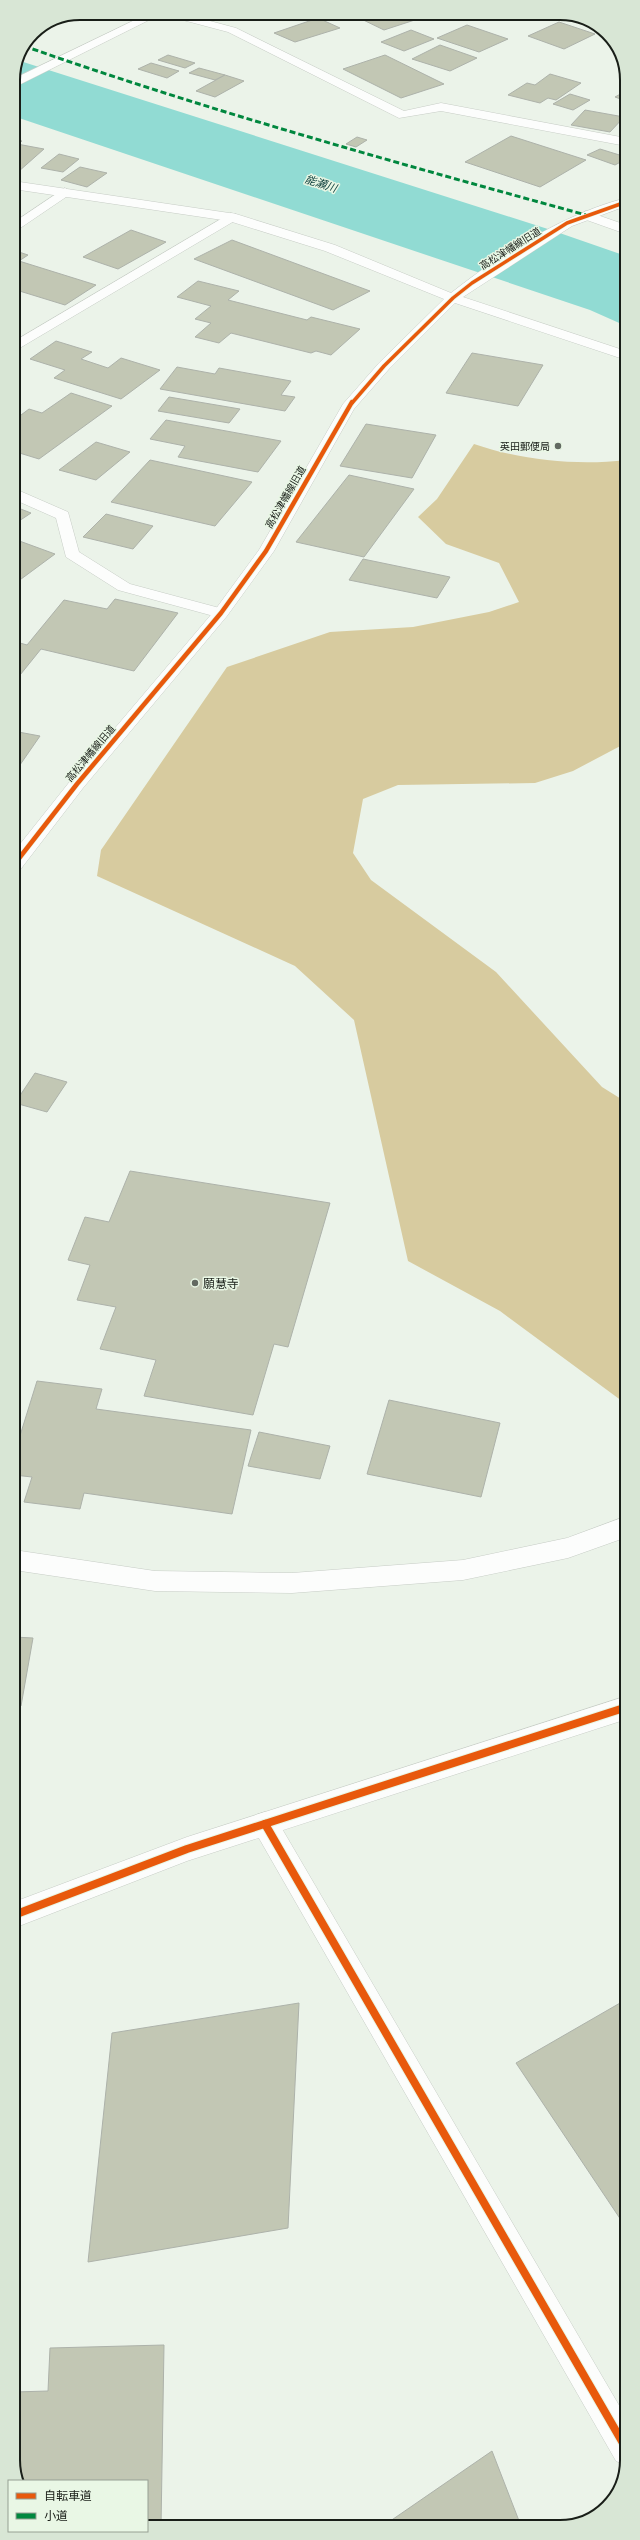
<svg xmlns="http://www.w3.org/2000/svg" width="640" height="2540" viewBox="0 0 640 2540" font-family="Lato,'Noto Sans JP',sans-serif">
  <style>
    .forest { fill: #d7cb9f }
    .water { fill: #91dbd3 }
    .building { fill: #c2c7b4; stroke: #adb2aa }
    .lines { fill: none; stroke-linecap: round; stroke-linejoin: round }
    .minor-casing { stroke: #c7cdc6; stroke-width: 1 }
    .tertiary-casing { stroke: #c7cdc6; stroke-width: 1 }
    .minor { fill: #fcfdfc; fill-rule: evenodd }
    .tertiary { fill: #fcfdfc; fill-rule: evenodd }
    .quiet { stroke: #00873e; stroke-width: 3; stroke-dasharray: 6 3; stroke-linecap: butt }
    .cycleway-far2-casing { stroke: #e9f7e5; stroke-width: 5 }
    .cycleway-far1-casing { stroke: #e9f7e5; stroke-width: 6 }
    .cycleway-casing { stroke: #e9f7e5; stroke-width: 10 }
    .cycleway-far2 { stroke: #e8590c; stroke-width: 3.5 }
    .cycleway-far1 { stroke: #e8590c; stroke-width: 4.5 }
    .cycleway { stroke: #e8590c; stroke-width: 8 }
    .poi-dot { fill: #626961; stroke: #e9f7e5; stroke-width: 1.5 }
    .labels { text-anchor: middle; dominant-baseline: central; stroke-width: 3; stroke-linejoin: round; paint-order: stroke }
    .far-street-label { font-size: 10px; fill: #191e18; stroke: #e9f7e5 }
    .far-poi-label { font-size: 10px; fill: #191e18; stroke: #e9f7e5; text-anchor: end }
    .far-water-label { font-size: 11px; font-style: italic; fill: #0c3e3b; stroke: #e9f7e5 }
    .poi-label { font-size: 12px; fill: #191e18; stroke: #e9f7e5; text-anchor: start }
    .rim { fill: none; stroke: #191e18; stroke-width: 2 }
  </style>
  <rect width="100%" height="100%" fill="#ebf3e9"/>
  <!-- forest -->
  <path class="forest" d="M474,444C520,460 577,466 626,460V743L573,771L535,783L398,785L363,799L353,853L371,880L496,972L602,1087L626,1102V1404L500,1311L408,1261L354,1020L295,966L97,876L101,850L227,667L330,632L413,627L489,612L519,602L499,563L446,544L418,517L437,499Z"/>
  <!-- water -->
  <path class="water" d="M17,60L551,230L626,256V326L590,310L13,116V80Z"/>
  <!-- building -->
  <g class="building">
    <path d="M353,15H430L384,30Z"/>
    <path d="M318,18L340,28L295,42L274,33Z"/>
    <path d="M559,22L595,34L564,49L528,36Z"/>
    <path d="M467,25L508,39L479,52L437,38Z"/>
    <path d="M411,30L434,39L404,51L381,42Z"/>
    <path d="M440,45L477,58L450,71L412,59Z"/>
    <path d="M168,55L195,63L185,68L158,60Z"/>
    <path d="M385,55L444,84L401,98L343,69Z"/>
    <path d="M151,63L179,71L167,78L138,69Z"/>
    <path d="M199,68L225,75L215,80L189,73Z"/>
    <path d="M550,74L581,83L556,100L548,98L540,103L508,95L527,83L535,85Z"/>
    <path d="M225,75L244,81L215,97L196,91Z"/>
    <path d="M626,91V101L615,97Z"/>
    <path d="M570,94L590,100L573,110L553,104Z"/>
    <path d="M585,110L624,117L610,132L571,125Z"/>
    <path d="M511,136L586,160L540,187L465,162Z"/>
    <path d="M357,137L367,140L356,147L346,144Z"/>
    <path d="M13,140L22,141L17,144L44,149L18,172L13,171Z"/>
    <path d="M600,149L626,157V159L615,165L587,155Z"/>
    <path d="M59,154L79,159L63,172L41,168Z"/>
    <path d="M80,167L107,173L87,187L61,180Z"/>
    <path d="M131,230L166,242L118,269L83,257Z"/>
    <path d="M232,240L370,291L333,310L194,259Z"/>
    <path d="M13,250L28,255L19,261L96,285L65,305L13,289Z"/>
    <path d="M198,281L239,291L228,300L307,320L311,317L360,329L331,355L316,351L311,353L231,333L219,343L195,337L211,323L195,319L211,306L177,297Z"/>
    <path d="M56,341L92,352L81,359L108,368L121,358L160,370L121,399L54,378L65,370L30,359Z"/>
    <path d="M472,353L543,365L518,406L446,393Z"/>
    <path d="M177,367L215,374L219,368L291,381L281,395L295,397L285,411L160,389Z"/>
    <path d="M71,393L112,406L39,459L13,451V421L29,409L42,413Z"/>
    <path d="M169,397L240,409L229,423L158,411Z"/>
    <path d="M166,420L281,441L258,472L178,457L185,446L150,439Z"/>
    <path d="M366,424L436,435L412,478L340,466Z"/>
    <path d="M96,442L130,452L96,480L59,470Z"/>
    <path d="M150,460L252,482L215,526L111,502Z"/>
    <path d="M349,475L414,489L364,557L296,542Z"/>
    <path d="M13,506L31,513L13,525Z"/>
    <path d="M106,514L153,526L133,549L83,537Z"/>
    <path d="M14,539L55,554L13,585V540Z"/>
    <path d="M363,559L450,577L437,598L349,580Z"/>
    <path d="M115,599L178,613L134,671L41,649L16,680H13V641L27,645L64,600L107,609Z"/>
    <path d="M13,731L40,736L13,775Z"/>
    <path d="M35,1073L67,1082L47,1112L15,1103Z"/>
    <path d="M130,1171L330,1203L288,1347L274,1344L253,1415L144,1396L156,1360L100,1349L116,1307L77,1300L90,1265L68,1260L85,1217L109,1222Z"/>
    <path d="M37,1381L102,1389L96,1409L251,1430L232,1514L84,1493L80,1509L24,1502L32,1477L14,1475V1455Z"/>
    <path d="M389,1400L500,1423L481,1497L367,1474Z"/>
    <path d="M259,1432L330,1446L320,1479L248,1466Z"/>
    <path d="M14,1637L33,1638L21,1706H14Z"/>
    <path d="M627,1999V2229L516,2063Z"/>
    <path d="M299,2003L288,2228L88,2262L112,2033Z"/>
    <path d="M164,2345L161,2527H147V2481H19L14,2473V2392L48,2391L50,2348Z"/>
    <path d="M492,2451L521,2526H383Z"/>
  </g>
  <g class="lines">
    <defs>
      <g id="minor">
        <path d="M141,17H155L13,88V79Z"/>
        <path d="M177,17H195L236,28L404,111L441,103L626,138V146L441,111L399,118L228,32L179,19Z"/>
        <path d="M65,188L71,192L69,195L13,233V223Z"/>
        <path d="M586,211L626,225V234L581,218L580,215Z"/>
        <path d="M231,213L236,214L237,217L236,220L13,352V342Z"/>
        <path d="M13,488L68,512L79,552L130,584L227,610L229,613L221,618L118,590L66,557L56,518L13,499Z"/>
        <path d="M627,1516V1537L568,1558L463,1580L292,1593L155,1591L14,1570V1550L155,1571L292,1573L463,1560L567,1538Z"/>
        <path d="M265,1812L274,1815L627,2419L625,2465L616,2461L256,1833L252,1824L256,1815Z"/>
      </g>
      <g id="tertiary">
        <path d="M13,181L236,214L335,245L451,293C500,254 566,213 626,198V206L572,226L463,297L626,351V360L455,303L389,369L354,409L274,551L227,616L83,788L20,870L13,872V853L71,780L215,610L259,550L343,404L379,363L444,299L325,251L229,221L13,189Z"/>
        <path d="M627,1696V1719L187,1861L14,1928V1902L187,1837Z"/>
      </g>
    </defs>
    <!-- minor casing -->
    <use href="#minor" class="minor-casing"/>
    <!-- tertiary casing -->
    <use href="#tertiary" class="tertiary-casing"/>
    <!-- minor -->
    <use href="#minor" class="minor"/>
    <!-- tertiary -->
    <use href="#tertiary" class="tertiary"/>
    <!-- quiet -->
    <path class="quiet" d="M24,46C209,111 397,163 586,215"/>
    <defs>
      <path id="cycleway-far2" d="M352,403L384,366L453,298L472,283L567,223L626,202"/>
      <path id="cycleway-far1" d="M13,866L77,784L221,613L266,551L352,402"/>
      <g id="cycleway">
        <path d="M265,1824L627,2450"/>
        <path d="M14,1915L187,1849L627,1707"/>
      </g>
    </defs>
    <!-- cycleway-far2 casing -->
    <use href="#cycleway-far2" class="cycleway-far2-casing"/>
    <!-- cycleway-far1 casing -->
    <use href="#cycleway-far1" class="cycleway-far1-casing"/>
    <!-- cycleway casing -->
    <use href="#cycleway" class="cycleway-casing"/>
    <!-- cycleway-far2 -->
    <use href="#cycleway-far2" class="cycleway-far2"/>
    <!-- cycleway-far1 -->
    <use href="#cycleway-far1" class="cycleway-far1"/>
    <!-- cycleway -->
    <use href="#cycleway" class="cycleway"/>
  </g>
  <!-- markers -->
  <g class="poi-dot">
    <circle cx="558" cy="446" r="4"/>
    <circle cx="195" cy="1283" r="4"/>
  </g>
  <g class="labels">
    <!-- far-street labels -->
    <g class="far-street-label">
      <text transform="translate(510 248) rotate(-32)">高松津幡線旧道</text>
      <text transform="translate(285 497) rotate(-60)">高松津幡線旧道</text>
      <text transform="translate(90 753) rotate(-50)">高松津幡線旧道</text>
    </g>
    <!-- far-poi labels -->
    <g class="far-poi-label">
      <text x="550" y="446">英田郵便局</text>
    </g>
    <!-- far-water labels -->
    <g class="far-water-label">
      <text transform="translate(321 183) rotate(18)">能瀬川</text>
    </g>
    <!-- poi labels -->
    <g class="poi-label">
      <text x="203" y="1283">願慧寺</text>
    </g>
  </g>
  <!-- crop -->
  <path d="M0 0H640V2540H0ZM80 20H560A60 60 0 0 1 620 80V2460A60 60 0 0 1 560 2520H80A60 60 0 0 1 20 2460V80A60 60 0 0 1 80 20Z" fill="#d8e6d5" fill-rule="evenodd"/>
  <path class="rim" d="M80 20H560A60 60 0 0 1 620 80V2460A60 60 0 0 1 560 2520H80A60 60 0 0 1 20 2460V80A60 60 0 0 1 80 20Z"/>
  <!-- legend -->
  <rect x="8" y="2480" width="140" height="52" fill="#e9f7e5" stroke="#96a093"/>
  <rect x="16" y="2493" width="20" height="6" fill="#e8590c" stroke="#96a093"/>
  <text x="44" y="2500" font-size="12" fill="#191e18">自転車道</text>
  <rect x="16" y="2513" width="20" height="6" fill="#00873e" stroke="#96a093"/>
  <text x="44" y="2520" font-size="12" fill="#191e18">小道</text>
</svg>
